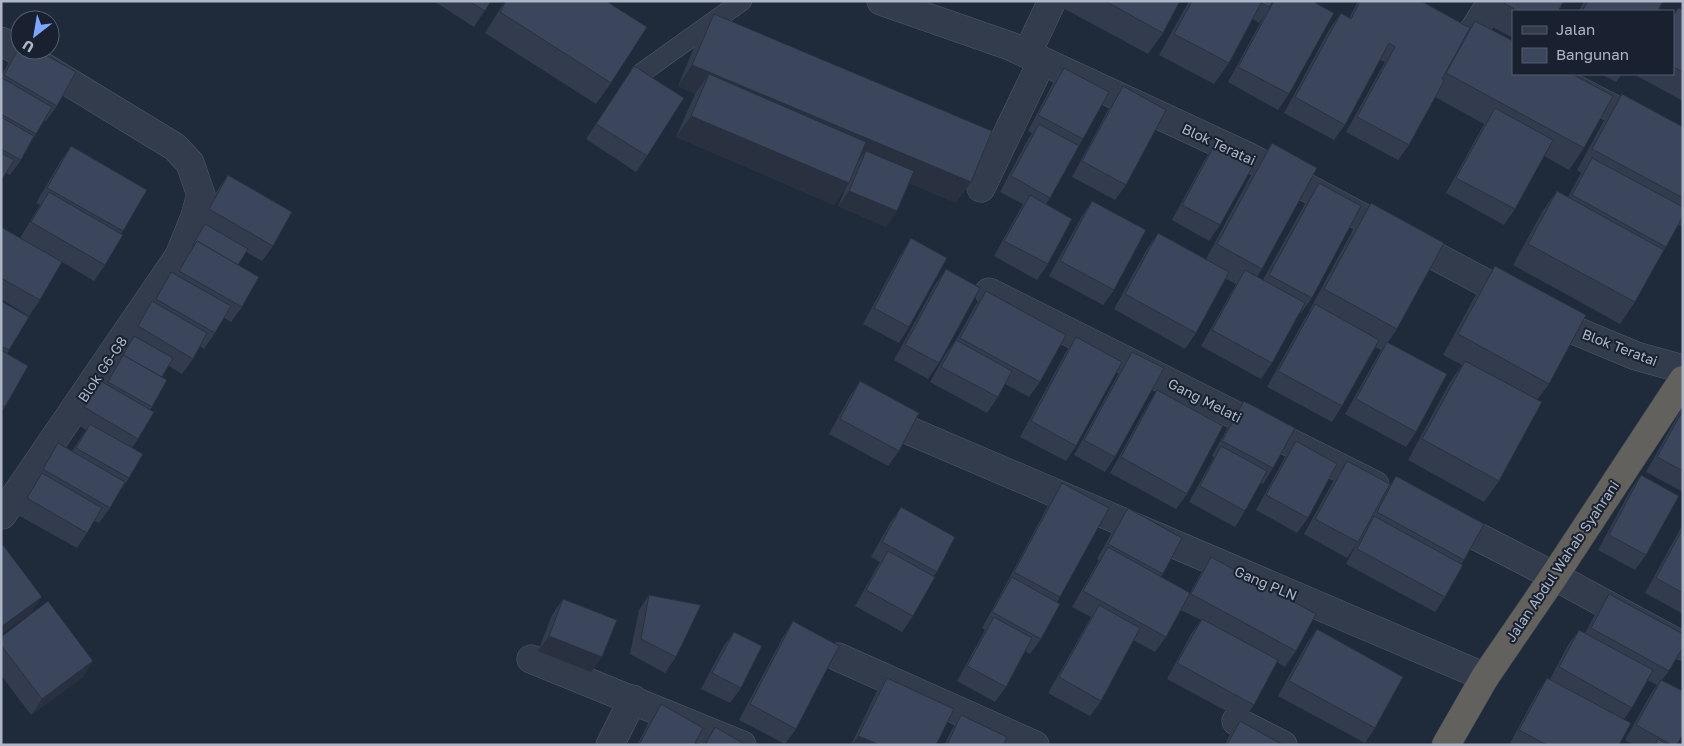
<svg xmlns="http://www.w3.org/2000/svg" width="1684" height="746" viewBox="0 0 1684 746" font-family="'Golos Text',sans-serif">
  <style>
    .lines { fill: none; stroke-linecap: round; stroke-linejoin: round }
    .service-casing { stroke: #515969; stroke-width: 20 }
    .minor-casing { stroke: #515969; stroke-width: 29 }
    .trunk-casing { stroke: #3e4656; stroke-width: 29 }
    .service { stroke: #333c4c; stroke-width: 19 }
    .minor { stroke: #333c4c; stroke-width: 28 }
    .trunk { stroke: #62615e; stroke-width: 28 }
    .wall { fill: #333c4f }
    .shaded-wall { fill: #293140 }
    .building { fill: #3b465c; stroke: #293140 }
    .labels { text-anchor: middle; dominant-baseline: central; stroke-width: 4; stroke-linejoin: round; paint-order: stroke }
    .street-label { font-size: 14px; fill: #aeb6c8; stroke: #192130 }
  </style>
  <rect width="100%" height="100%" fill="#1f2a3b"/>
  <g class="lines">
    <defs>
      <path id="service" d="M640,74L742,1"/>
      <g id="minor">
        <path d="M881,1L1010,46L1249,157L1576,331L1636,356L1683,369"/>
        <path d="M1470,36L1492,1"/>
        <path d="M1,41L175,147L190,163L201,195L194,219L179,256L2,515"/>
        <path d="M1027,54L1052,1"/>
        <path d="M1547,74L1683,145"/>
        <path d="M981,188L1042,61"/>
        <path d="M989,292L1375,485"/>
        <path d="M910,431L1485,677"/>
        <path d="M1445,520L1554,576L1683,646"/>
        <path d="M838,657L1035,745"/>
        <path d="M531,659L742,745"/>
        <path d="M1236,721L1283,745"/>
        <path d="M610,745L633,699"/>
      </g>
      <path id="trunk" d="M1446,745L1485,677L1554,576L1683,380"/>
    </defs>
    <!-- service casing -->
    <use href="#service" class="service-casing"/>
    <!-- minor casing -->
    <use href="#minor" class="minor-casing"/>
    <!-- trunk casing -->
    <use href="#trunk" class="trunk-casing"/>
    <!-- service -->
    <use href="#service" class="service"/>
    <!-- minor -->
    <use href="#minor" class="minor"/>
    <!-- trunk -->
    <use href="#trunk" class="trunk"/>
  </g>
  <!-- wall -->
  <g class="wall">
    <path d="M434,1H491L474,27Z"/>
    <path d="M505,1H606L611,83L596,104L485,33Z"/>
    <path d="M1066,1H1180L1163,33L1148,54L1063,8Z"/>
    <path d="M1189,1H1312L1289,94L1278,110L1228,82L1265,14L1259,23L1253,19L1229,63L1214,84L1159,55Z"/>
    <path d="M1358,1H1421L1470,28L1475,21L1584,148L1569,170L1544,156L1515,209L1504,225L1446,193L1484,124L1435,97L1409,145L1398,160L1346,132L1385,62L1380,60L1345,125L1334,140L1284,113L1330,28L1341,13L1349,18Z"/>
    <path d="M1502,1H1564L1558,11H1513V38L1489,25Z"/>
    <path d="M1584,1H1663L1658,11H1579Z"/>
    <path d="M1678,8L1683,10V101L1637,76L1638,74H1673V15Z"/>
    <path d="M714,14L956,203L909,183L897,211L886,227L838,206L847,185L834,205L676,137L695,94L678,86L699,35Z"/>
    <path d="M20,46V50L57,106L46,121L44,120L21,160L10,175L6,173L1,181V76L12,57Z"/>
    <path d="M634,66L647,156L636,172L586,139Z"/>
    <path d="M1064,68L1083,139L1079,146L1050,198L1046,204L1048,264L1037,280L994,256L1019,211L1023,204L1000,192L1028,139L1032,133L1028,131L1053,83Z"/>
    <path d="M1601,74H1622L1616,82Z"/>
    <path d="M1123,86L1126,185L1115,200L1072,177L1113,101Z"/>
    <path d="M1622,94L1683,127V227L1678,225L1635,302L1620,324L1513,265L1542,212L1557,191L1568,197L1581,173L1577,170L1607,115Z"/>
    <path d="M1272,143L1262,269L1257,277L1263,280L1308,198L1319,183L1312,298L1301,313L1299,312L1272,363L1261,379L1201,346L1236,284L1226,279L1196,333L1185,349L1114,309L1147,249L1158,233L1206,259L1257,164Z"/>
    <path d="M71,146L147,190L121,234L105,265L94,281L62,262L40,300L29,316L1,299V227L20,238L40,205L36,203L60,162Z"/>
    <path d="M1214,146L1220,225L1209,241L1172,220L1204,161Z"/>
    <path d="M228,175L273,246L262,261L246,252L238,265L242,307L231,322L224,318L215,333L204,349L200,346L193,359L182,374L169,366L162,377L152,407L150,410L138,439L132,448L129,478L118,494L110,508L99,523L94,521L87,533L77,548L16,514L33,485H32L47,459L58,443L72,451L86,430L73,422L88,396L99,380L105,384L129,343L127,341L141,316L152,301L153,302L161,288L171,272L175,275L203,227L198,224L217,191Z"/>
    <path d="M1092,201L1114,290L1103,305L1049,276L1082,216Z"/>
    <path d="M1371,203L1397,329L1388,342L1416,432L1406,447L1345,414L1377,357L1381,350L1375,347L1342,406L1332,422L1267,387L1304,320L1310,311H1309L1356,224Z"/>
    <path d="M911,238L909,327L899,343L863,324L901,254Z"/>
    <path d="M1495,266L1549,384L1537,400L1499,481L1484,502L1408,460L1450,382L1462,365L1443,355L1480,287Z"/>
    <path d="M946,269L939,363L928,379L894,360L935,285Z"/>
    <path d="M986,291L1040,382L1029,397L1005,384L998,397L987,413L930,382L945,355L956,340L975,306Z"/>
    <path d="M1,301L9,350L7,354L5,407L1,412Z"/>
    <path d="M1076,337V446L1066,461L1020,437L1066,352Z"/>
    <path d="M1132,352L1115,457L1105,472L1074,455L1122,367Z"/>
    <path d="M860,381L899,451L888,466L829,434L850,396Z"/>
    <path d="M1157,390L1187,494L1176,509L1110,473L1147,406Z"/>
    <path d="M1244,401L1273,468L1263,484L1261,483L1245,511L1235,527L1189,502L1214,457L1212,456L1234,416Z"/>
    <path d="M1683,406V492L1646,472Z"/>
    <path d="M1296,441L1308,518L1297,533L1256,510L1285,457Z"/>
    <path d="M1347,461L1388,488L1396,476L1464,560L1461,564L1445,597L1435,612L1346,564L1357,543L1347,558L1304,534L1336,476Z"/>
    <path d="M1641,475L1646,555L1635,570L1598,550L1630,491Z"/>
    <path d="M1062,483L1060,597L1057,602L1041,639L1030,654L1025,651L1006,687L995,702L957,681L985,630L982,628L1004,588L1052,498Z"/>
    <path d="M901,507L937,572L933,576L913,616L902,632L855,606L880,562L871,557L890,523Z"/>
    <path d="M1128,508L1163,574L1161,577L1190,593L1201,573L1211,557L1296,651L1285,667L1277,662L1254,705L1243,720L1167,679L1191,634L1201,620L1181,610L1166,637L1155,652L1133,640L1101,701L1090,716L1048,693L1091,617L1072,607L1099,560L1097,559L1117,523Z"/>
    <path d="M1683,524V614L1645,593Z"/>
    <path d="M1609,594L1669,671L1662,680L1677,745H1634L1625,740L1650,695L1657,685L1647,680L1632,708L1624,719L1619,745H1509L1537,693L1547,678L1550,679L1568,645L1579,630L1585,633L1598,609Z"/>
    <path d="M649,595L676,657L665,673L630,654L639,610Z"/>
    <path d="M563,599L591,672L538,651L552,615Z"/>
    <path d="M793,621L796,729L785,744L739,720L783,637Z"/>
    <path d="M1317,629L1375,728L1365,743L1278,696L1306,645Z"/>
    <path d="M734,632L741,688L730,703L701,689L723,647Z"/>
    <path d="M1,637L93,661L83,677L31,715L1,675Z"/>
    <path d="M887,678L936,745H851L876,693Z"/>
    <path d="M661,704L694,745H637L650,720Z"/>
    <path d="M961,715L1003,745H944L951,731Z"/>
    <path d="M1240,721L1283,745H1225L1229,736Z"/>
    <path d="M715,727L746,745H703Z"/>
  </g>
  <!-- shaded-wall -->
  <g class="shaded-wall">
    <path d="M692,65L971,182L956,203L861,163L866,151L858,162L700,95L709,74L695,94L678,86Z"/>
    <path d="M691,116L849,183L834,205L676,137Z"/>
    <path d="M849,191L897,211L886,227L838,206Z"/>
    <path d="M42,597L31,613L1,635V627Z"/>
    <path d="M549,636L602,657L591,672L538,651Z"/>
    <path d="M93,661L83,677L31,715L42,699Z"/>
    <path d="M858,736L880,745H852Z"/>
  </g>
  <!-- building -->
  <g class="building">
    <path d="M469,1H491L485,11Z"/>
    <path d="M506,1H606L647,27L611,83L500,12Z"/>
    <path d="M1105,1H1180L1163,33Z"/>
    <path d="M1192,1H1262L1229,63L1174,34Z"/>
    <path d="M1262,1H1273L1269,7L1261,3Z"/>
    <path d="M1274,1H1312L1334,13L1289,94L1238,67Z"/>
    <path d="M1360,1H1421L1470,28L1442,79L1444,81L1409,145L1357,117L1395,47L1389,43L1345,125L1295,97L1341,13L1351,19Z"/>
    <path d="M1505,1H1564L1558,11H1518L1504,3Z"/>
    <path d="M1588,1H1663L1658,11H1582Z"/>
    <path d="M1678,8L1683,10V72L1673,67V17Z"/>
    <path d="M714,14L992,131L971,182L692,65Z"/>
    <path d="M1475,21L1513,41V74H1572L1613,96L1584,148L1446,73Z"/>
    <path d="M20,46V50H37L76,72L57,106L4,75Z"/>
    <path d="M634,66L684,98L647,156L596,124Z"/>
    <path d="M1064,68L1109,92L1083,139L1038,115Z"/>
    <path d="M709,74L866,142L849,183L691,116Z"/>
    <path d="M2,78L52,107L36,134L1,114Z"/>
    <path d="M1123,86L1166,110L1126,185L1082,161Z"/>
    <path d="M1622,94L1683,127V198L1592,149Z"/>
    <path d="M1495,108L1553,140L1515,209L1456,178Z"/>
    <path d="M1,117L34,136L21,160L1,149Z"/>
    <path d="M1039,124L1079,146L1050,198L1011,176Z"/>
    <path d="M1272,143L1317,168L1262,269L1217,244Z"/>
    <path d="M71,146L147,190L123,231L47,188Z"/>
    <path d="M1214,146L1253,166L1220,225L1182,205Z"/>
    <path d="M866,151L914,171L897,211L849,191Z"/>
    <path d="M1,153L14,160L1,181Z"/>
    <path d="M1592,158L1683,207V216L1666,247L1572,195Z"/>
    <path d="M228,175L292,212L273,246L209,209Z"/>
    <path d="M1319,183L1361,206L1312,298L1269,275Z"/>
    <path d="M1557,191L1664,250L1635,302L1528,244Z"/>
    <path d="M49,192L123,235L105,265L31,222Z"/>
    <path d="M1030,195L1072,219L1048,264L1004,241Z"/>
    <path d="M1092,201L1146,230L1114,290L1060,261Z"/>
    <path d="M1371,203L1444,243L1397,329L1324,289Z"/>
    <path d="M205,224L248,249L238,265L197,241L193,246H192Z"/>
    <path d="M1,227L62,262L40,300L1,278Z"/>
    <path d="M1158,233L1229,272L1196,333L1125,294Z"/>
    <path d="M911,238L947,258L909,327L874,308Z"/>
    <path d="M197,241L259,277L242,307L179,271Z"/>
    <path d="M1495,266L1586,315L1549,384L1458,334Z"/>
    <path d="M946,269L980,288L939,363L905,345Z"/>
    <path d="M1245,270L1305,303L1272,363L1212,330Z"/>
    <path d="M171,272L231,306L215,333L156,299Z"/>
    <path d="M986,291L1066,335L1040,382L960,338Z"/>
    <path d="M1,301L29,317L9,350L1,346Z"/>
    <path d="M152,301L207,333L193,359L138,326Z"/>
    <path d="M1315,304L1379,340L1342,406L1278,371Z"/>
    <path d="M134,336L173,358L162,377L123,355L121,359Z"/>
    <path d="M1076,337L1122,362L1076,446L1031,421Z"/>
    <path d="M956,340L1012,371L998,397L941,367Z"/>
    <path d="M1387,342L1447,374L1416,432L1356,399Z"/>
    <path d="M1,350L28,366L5,407L1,404Z"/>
    <path d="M1132,352L1164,368L1115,457L1084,440Z"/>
    <path d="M123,355L167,380L152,407L108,382Z"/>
    <path d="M1465,361L1542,402L1499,481L1422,439Z"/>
    <path d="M99,380L154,412L138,439L84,407Z"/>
    <path d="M860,381L919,413L899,451L840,419Z"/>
    <path d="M1157,390L1223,426L1187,494L1121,457Z"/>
    <path d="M1244,401L1295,428L1273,468L1222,441Z"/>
    <path d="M1683,410V471L1657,457Z"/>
    <path d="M90,424L143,454L129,478L76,448Z"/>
    <path d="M1296,441L1337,464L1308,518L1266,495Z"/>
    <path d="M58,443L125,482L110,508L43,469Z"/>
    <path d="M1221,446L1267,471L1245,511L1200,486Z"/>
    <path d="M1347,461L1390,484L1358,542L1315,519Z"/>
    <path d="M42,473L102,508L87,533L27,498Z"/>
    <path d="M1641,475L1679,496L1646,555L1609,535Z"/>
    <path d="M1396,476L1484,524L1464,560L1377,512Z"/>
    <path d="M1062,483L1109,508L1060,597L1014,572Z"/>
    <path d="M901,507L955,537L937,572L882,542Z"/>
    <path d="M1128,508L1182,538L1163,574L1108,544Z"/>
    <path d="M1374,516L1463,565L1445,597L1357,549Z"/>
    <path d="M1683,528V593L1656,578Z"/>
    <path d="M3,545L42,597L1,627V546Z"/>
    <path d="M1108,547L1190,593L1166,637L1083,591Z"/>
    <path d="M888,551L935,577L913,616L866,590Z"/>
    <path d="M1211,557L1316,614L1296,651L1191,594Z"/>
    <path d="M1012,577L1060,604L1041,639L992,612Z"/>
    <path d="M1609,594L1683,634V647L1669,671L1591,628Z"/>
    <path d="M649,595L701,605L676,657L641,639Z"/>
    <path d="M563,599L617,620L602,657L549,636Z"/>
    <path d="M48,601L93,661L42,699L1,645V637Z"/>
    <path d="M1099,605L1140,628L1101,701L1059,677Z"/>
    <path d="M994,617L1032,638L1006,687L967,666Z"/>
    <path d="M1202,619L1278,660L1254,705L1177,663Z"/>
    <path d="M793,621L839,646L796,729L750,704Z"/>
    <path d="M1317,629L1403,677L1375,728L1289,681Z"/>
    <path d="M1579,630L1653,670L1632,708L1559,667Z"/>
    <path d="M734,632L762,646L741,688L712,673Z"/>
    <path d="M887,678L954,709L936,745H880L858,736Z"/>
    <path d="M1547,678L1631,723L1619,745H1547L1519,730Z"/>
    <path d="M1661,680L1683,691V734L1677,745H1672L1636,725Z"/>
    <path d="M661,704L703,728L694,745H639Z"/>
    <path d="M961,715L1007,737L1003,745H947Z"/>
    <path d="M1240,721L1283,745H1227Z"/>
    <path d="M715,727L746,745H705Z"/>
    <path d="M1658,739L1668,745H1655Z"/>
  </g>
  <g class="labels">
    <!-- street labels -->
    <g class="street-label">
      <text transform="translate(1219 144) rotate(25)">Blok Teratai</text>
      <text transform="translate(1620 347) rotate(21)">Blok Teratai</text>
      <text transform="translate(102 369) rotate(-56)">Blok G6-G8</text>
      <text transform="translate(1205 400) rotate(27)">Gang Melati</text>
      <text transform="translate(1562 561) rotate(-56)">Jalan Abdul Wahab Syahrani</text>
      <text transform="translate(1266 583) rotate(23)">Gang PLN</text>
    </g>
  </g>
  <!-- border -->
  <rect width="1684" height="746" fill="none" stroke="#aeb6c8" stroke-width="5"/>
  <!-- legend -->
  <rect x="1512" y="10" width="162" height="65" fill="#192130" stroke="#555d6d"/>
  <rect x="1522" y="26" width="25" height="8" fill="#333c4c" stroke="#555d6d"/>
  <text x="1556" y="35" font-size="15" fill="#aeb6c8">Jalan</text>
  <rect x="1522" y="48" width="25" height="15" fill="#3b465c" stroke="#555d6d"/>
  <text x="1556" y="60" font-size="15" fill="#aeb6c8">Bangunan</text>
  <!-- north arrow -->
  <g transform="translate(35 35) rotate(211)"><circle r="24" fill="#192130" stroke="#555d6d"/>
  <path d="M0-4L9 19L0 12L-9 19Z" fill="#7ca6ff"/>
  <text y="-8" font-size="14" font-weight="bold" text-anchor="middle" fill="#aeb6c8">U</text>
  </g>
</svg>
